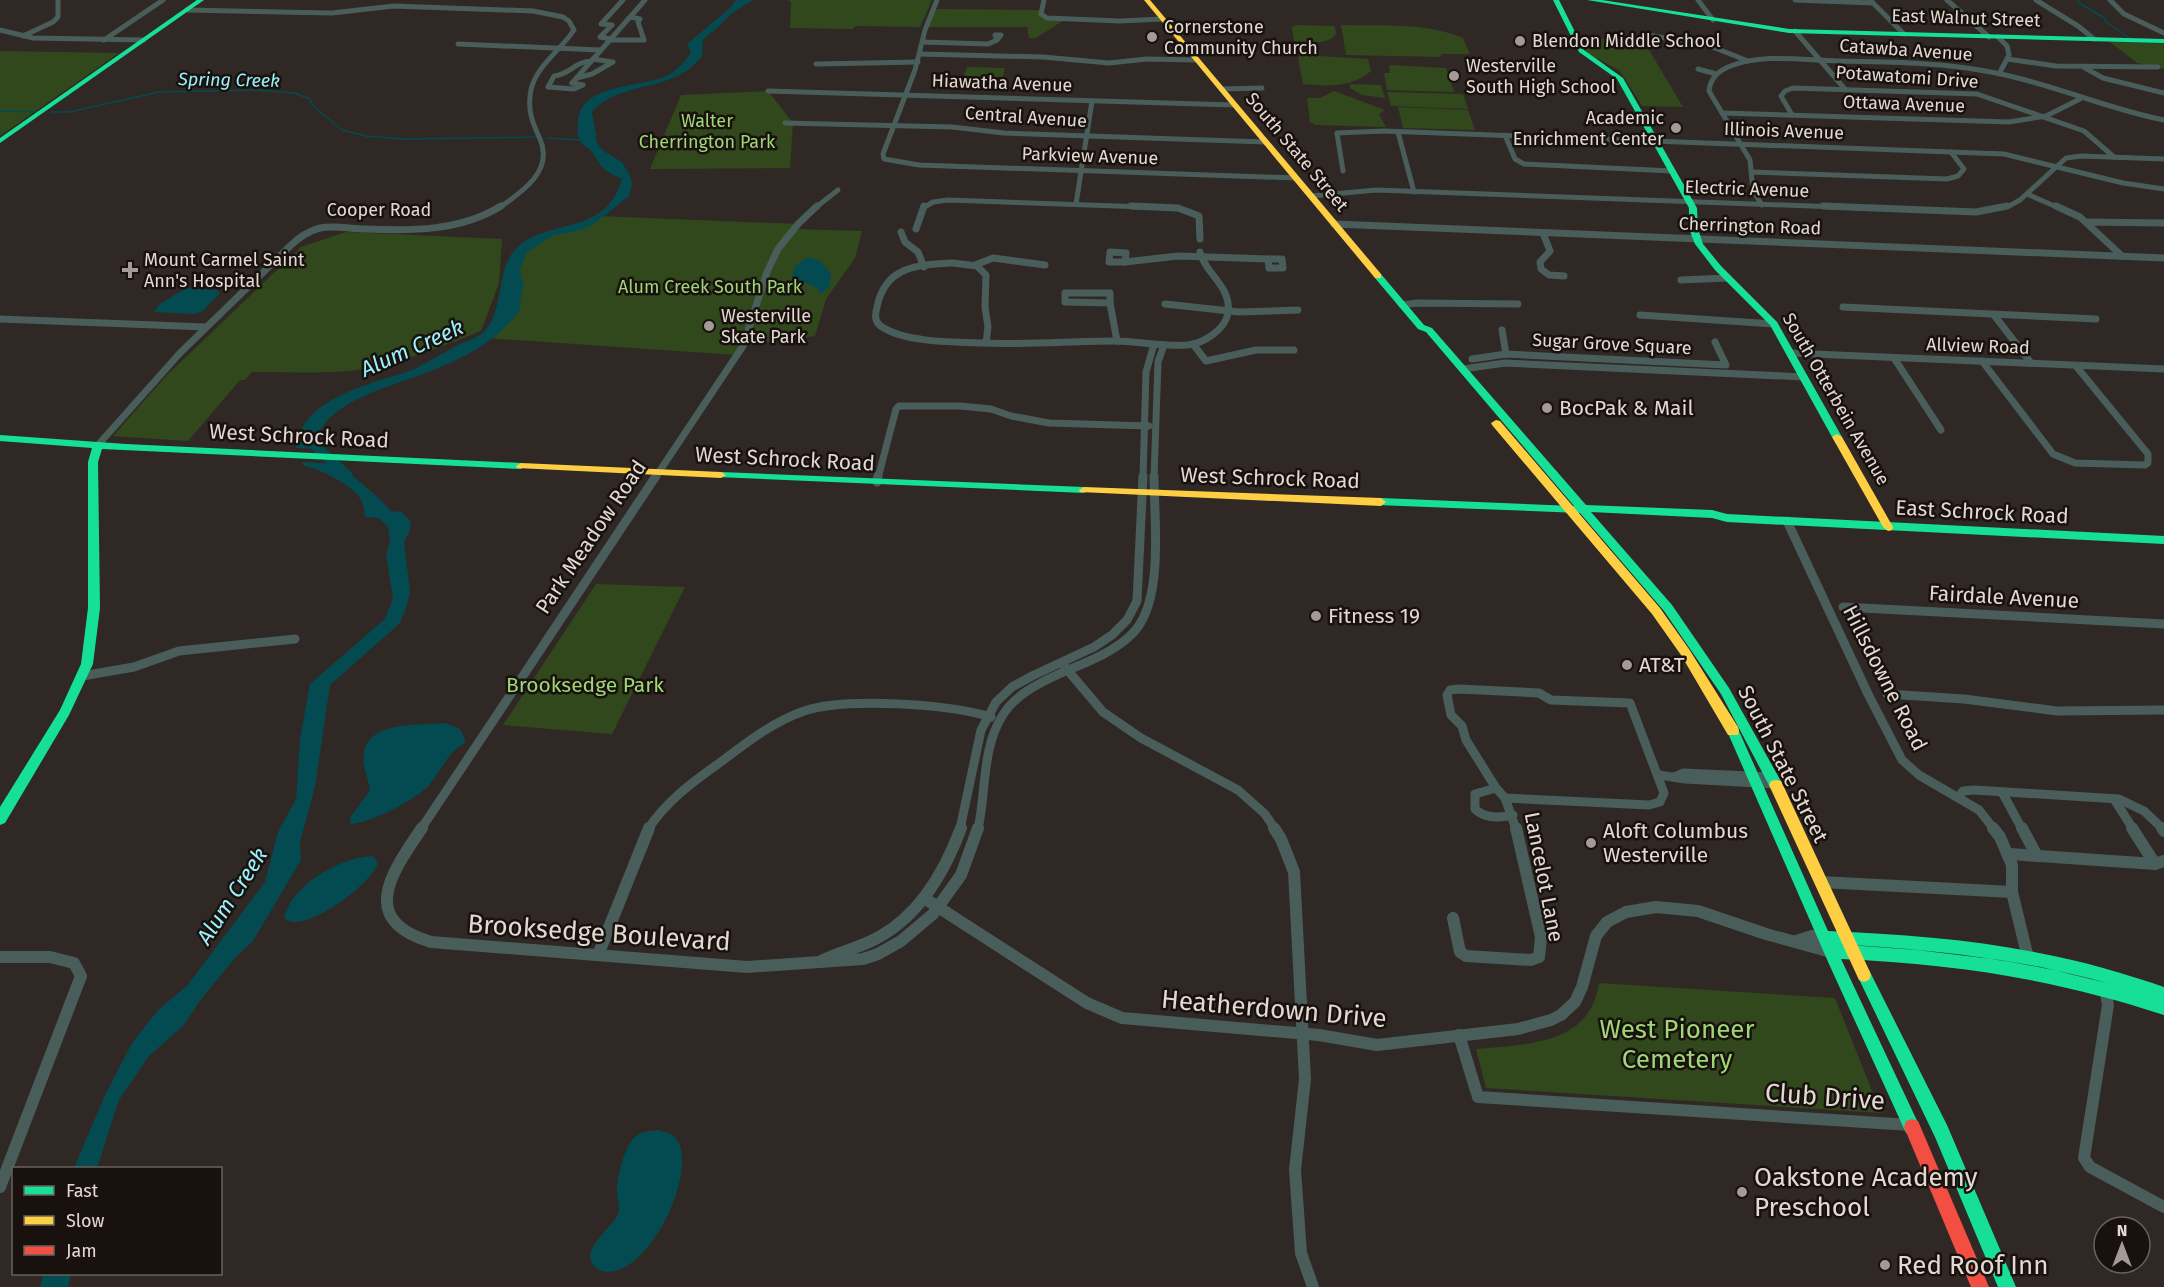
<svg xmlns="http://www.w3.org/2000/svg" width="2164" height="1287" viewBox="0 0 2164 1287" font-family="'Fira Sans',sans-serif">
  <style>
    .green { fill: #31481c }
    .water { fill: #044b51 }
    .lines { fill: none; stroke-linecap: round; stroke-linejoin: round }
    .stream { stroke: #044b51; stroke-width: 1.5 }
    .river { fill: #044b51; fill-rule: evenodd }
    .street-far3 { stroke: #495e5b; stroke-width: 5 }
    .street-far2 { stroke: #495e5b; stroke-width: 7 }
    .street-far1 { stroke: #495e5b; stroke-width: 9 }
    .street { stroke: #495e5b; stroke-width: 12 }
    .fast { fill: #16e098; fill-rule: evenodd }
    .slow { fill: #ffcf43; fill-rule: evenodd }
    .jam { fill: #f24e42; fill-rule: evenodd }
    .poi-dot { fill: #a49b96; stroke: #18110d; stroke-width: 2 }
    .labels { text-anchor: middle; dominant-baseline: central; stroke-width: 5; stroke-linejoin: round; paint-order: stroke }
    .far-street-label { font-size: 18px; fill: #e3d9d3; stroke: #18110d }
    .far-poi-label { font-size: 18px; fill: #e3d9d3; stroke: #18110d; text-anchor: start }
    .far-water-label { font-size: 18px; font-style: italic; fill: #9af1fb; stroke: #18110d }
    .far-park-label { font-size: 18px; fill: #9ed776; stroke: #18110d }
    .poi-label { font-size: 21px; fill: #e3d9d3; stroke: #18110d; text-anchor: start }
    .street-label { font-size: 21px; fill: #e3d9d3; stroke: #18110d }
    .park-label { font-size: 21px; fill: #9ed776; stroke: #18110d }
    .water-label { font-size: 22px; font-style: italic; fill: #9af1fb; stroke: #18110d }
    .near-street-label { font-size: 26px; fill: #e3d9d3; stroke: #18110d }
    .near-park-label { font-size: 26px; fill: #9ed776; stroke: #18110d }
    .near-poi-label { font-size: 26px; fill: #e3d9d3; stroke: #18110d; text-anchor: start }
  </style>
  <rect width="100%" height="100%" fill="#302824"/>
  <!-- green -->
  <g class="green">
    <path d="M788,0H932L920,27L855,26L853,29L790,28L791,2Z"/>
    <path d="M933,9L1041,10V15L1063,18L1061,22L1036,38H1029L1027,27H926Z"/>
    <path d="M1297,25L1335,26L1336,33C1329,46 1308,42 1294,42L1292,27Z"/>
    <path d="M1341,25C1382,26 1424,22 1463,38L1470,54H1441V57L1346,55Z"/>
    <path d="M1580,38L1643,40L1683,107L1642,106L1620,71L1587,53Z"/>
    <path d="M2109,41L2164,43V69L2137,63Z"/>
    <path d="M0,51L119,53L0,136Z"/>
    <path d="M1303,55L1368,59L1371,71C1352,88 1327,86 1303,84L1298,57Z"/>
    <path d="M1391,65L1446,68L1454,92L1387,90L1384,73H1390L1389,66Z"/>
    <path d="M967,67L1005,68L1003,77L964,76Z"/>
    <path d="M1350,84L1381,85L1385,98L1362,95L1350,88Z"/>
    <path d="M768,91L793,123L790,168L650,169L681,95Z"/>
    <path d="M1334,91L1385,110L1379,114L1386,127L1316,125L1310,122L1307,98H1320Z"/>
    <path d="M1387,92L1463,94L1468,109L1391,106Z"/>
    <path d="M1398,107L1468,110L1475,130L1403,128Z"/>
    <path d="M598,216L798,224L794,229L862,231L855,258L826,299L815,336L743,346L737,355L486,338L522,251L542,236L578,227Z"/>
    <path d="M346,232L502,239L499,283L481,331C447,344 412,359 376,367C336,375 293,372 252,372L245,380H240L188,441L113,436L167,375L301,247Z"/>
    <path d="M596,584L685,587L612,734L503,725Z"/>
    <path d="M1599,983L1835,998L1881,1113L1486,1088L1476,1049C1525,1044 1590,1046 1599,983Z"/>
  </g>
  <!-- water -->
  <g class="water">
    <path d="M736,0H753L731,14L716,29L703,39L702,56C674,94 621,79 592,112L597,142L602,150L622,162L630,176L632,185L629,196L594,224L581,230L552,236L527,252L520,270L524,286C519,296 522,299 520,308C519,313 510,322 506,326C489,345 460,359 436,369C401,384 330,398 317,438L322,449L296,448C297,442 298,435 301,430C318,395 373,383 407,372C425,365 442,353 460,344C466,341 474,339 480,335C508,314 492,267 520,245C553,218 605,236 622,179C611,174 603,170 597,160C594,156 593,152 589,149C577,141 577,136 578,123C579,82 641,89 668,75C678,70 684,62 691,53L687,44L730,8Z"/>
    <path d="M807,257L821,261L831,274L830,286L821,294L817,288L792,277L795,266Z"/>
    <path d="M186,288L217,290L220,293L203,311L195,314L154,312L160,304Z"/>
    <path d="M302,462L340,464C356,481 375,492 391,511L402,512L411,522L410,530L404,542L410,591L406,609L399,624L330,685L315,787L300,842L301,860L253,941L234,959L199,1002L184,1025L149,1056L119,1100L97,1168H74L105,1095L132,1043L159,1009L187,986L265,882L278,832L296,799L300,739L310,684L385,619L393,598L386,555L390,542L388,527L379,518L365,517C364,512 364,506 362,502C357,487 319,468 304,466Z"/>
    <path d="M445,723L460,729L466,742C444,756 445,766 430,784C418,799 370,823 351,824L350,818L370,790C368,778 362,765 364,753C369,720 421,726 445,723Z"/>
    <path d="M372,856L378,862C375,882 299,939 284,917C293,884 339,858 372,856Z"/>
    <path d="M657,1130C665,1132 673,1133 677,1140C699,1174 644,1287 599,1270C573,1253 613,1228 618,1214C621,1206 617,1199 617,1191C617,1176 625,1141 639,1134C645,1131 652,1131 657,1130Z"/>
    <path d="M43,1274H71L68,1287H40Z"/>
  </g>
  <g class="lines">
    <!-- stream -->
    <g class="stream">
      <path d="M2078,0L2079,3L2106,19L2105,21L2131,39"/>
      <path d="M2135,42L2164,43"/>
      <path d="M0,111L38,112"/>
      <path d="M51,112H69L159,92L257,90L294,93L310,99L314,107L342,130L366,136L404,139L538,137"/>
      <path d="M547,138L580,140"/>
    </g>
    <!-- river -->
    <path class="river" d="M313,431L319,435L318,442L351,472L353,475L351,478H343L308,446L307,435Z"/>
    <!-- street-far3 -->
    <g class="street-far3">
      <path d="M937,0L925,30L915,70L883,154L884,159L919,165L1296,178"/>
      <path d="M1044,0L1041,14L1047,18L1120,21L1162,19"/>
      <path d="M1698,0L1713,20"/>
      <path d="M1795,0L1873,3"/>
      <path d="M1870,0L1904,34"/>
      <path d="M1947,0L1989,37"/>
      <path d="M2036,0L2078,26L2094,39"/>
      <path d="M2110,0L2124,14L2164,33"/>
      <path d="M187,10L332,13L394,6L533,11L563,17L569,21L574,30C561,50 536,66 531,90C527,109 532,122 540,139C554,171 522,192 499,208"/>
      <path d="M0,30L33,38L144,40"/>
      <path d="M1795,31L1844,88"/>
      <path d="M1643,34L1710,46L1748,61"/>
      <path d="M995,35H1001L997,40Z"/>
      <path d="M23,36L53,22L58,17V0"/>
      <path d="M1998,37L2007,46L2009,55L1999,74"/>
      <path d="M611,39L600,37L612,25L601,24L623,0"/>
      <path d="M104,40L163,0"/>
      <path d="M610,40H644L638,22L640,19L630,17"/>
      <path d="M923,42L988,44L997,40"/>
      <path d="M458,44L600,50"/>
      <path d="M920,54L1043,57L1109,63L1147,59L1196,60"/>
      <path d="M2007,59L2056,66L2158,67"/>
      <path d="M816,64L918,62"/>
      <path d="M2085,68L2103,78L2164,93"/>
      <path d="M1698,69L1716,74"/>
      <path d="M577,78L592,74L613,62L593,59"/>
      <path d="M572,83L645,0"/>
      <path d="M572,83L583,85L574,89L548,87L554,76C571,74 574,62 591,61"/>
      <path d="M1221,89L1262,88"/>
      <path d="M768,91L1234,105"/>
      <path d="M1722,113L2009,122L2046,116L2080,99"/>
      <path d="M1792,115L1781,96L1785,91L1793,88L1977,94L2084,131L2114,157"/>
      <path d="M785,123L952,127L1004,133L1265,142"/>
      <path d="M1398,132L1414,192"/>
      <path d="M1505,135L1515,159L1524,164L1672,171"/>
      <path d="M1343,171L1337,133L1384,131L2004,154L2123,183L2164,189"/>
      <path d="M1751,172L1947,179L1958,176L1964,169L1951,152"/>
      <path d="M2027,194L2059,208"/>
      <path d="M1311,196L1376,190L1863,208"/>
      <path d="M1076,204L1092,101"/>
      <path d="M1762,205L1753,191L1750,160L1709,91C1710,79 1717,72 1728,67C1762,53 1801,60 1837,61C1890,62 1944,62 1996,73C2053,84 2107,109 2164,120"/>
      <path d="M815,208L838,190"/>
      <path d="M923,208L933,202L948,200L1174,208"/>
      <path d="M1999,208L2009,206L2020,200L2066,158L2081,156L2164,159"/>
    </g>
    <!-- street-far2 -->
    <g class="street-far2">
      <path d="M1131,206L1178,208L1199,216L1200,239"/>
      <path d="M1823,206L1976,212L2007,206"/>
      <path d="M2056,206L2080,217L2122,256"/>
      <path d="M2087,222L2164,223"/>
      <path d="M1334,224L2164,258"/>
      <path d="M916,229L924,206"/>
      <path d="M901,232L905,242L918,252L924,267"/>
      <path d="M1543,233L1550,251L1540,262L1541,269L1549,275L1564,276"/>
      <path d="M1110,252L1126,253L1125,262H1109Z"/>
      <path d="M1268,259H1282L1283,268H1269Z"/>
      <path d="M1125,262L1178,256L1268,259"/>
      <path d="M953,263L977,266L986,275L985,307L988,327L986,343C956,342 907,343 882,327C874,322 875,315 877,307C885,266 917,265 953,263Z"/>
      <path d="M975,265L993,258L1045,265"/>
      <path d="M1681,280L1728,278"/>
      <path d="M1065,293H1110V303L1065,302Z"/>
      <path d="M1110,303L1117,341"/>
      <path d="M1165,304L1239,312L1298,310"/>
      <path d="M1402,305L1417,303L1518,304"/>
      <path d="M1843,307L2096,319"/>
      <path d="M1640,315L1774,324"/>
      <path d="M1994,315L2031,363"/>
      <path d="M0,319L206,327"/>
      <path d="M1502,330L1506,354"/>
      <path d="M986,343C1029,345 1071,341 1114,341C1138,341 1164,347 1188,345C1204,343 1225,330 1228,313C1232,286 1205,274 1200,252"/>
      <path d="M1193,344L1206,361L1256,350H1294"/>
      <path d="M1791,353L2164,369"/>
      <path d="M1894,358L1941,430"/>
      <path d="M1472,359L1506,354L1726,365L1715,342"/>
      <path d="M1982,361L2053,454L2075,463L2145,465L2148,463V454L2076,366"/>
      <path d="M1463,369L1505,363L1804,377"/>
      <path d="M98,445L180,353L289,247C298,238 308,231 320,228C335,225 351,229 366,229C412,231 461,231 501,206"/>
      <path d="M655,478L743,346L767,272L778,249L798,224L817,206"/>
      <path d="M878,478L896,409L899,406H960L991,409L1011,416L1049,423L1149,426"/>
      <path d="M1143,478L1146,372L1154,344"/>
      <path d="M1154,478L1158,362L1164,345"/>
    </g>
    <!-- street-far1 -->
    <g class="street-far1">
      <path d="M877,482L878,476"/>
      <path d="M1787,521L1868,694L1902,760L1919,775L1979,810L1994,829"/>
      <path d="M1843,607L2164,624"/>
      <path d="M1064,666L1103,712L1141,738L1238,790L1265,814L1275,829"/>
      <path d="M82,676L134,667L179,651L295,639"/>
      <path d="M1459,689L1539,693L1551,700L1630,703L1664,793L1660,802L1649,805L1505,798L1496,788L1466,740L1462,726L1451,715L1447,695L1450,690Z"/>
      <path d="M1887,694L1964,699L2057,711L2164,710"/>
      <path d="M1659,775L1685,779L1776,784"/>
      <path d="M1674,777L1683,773L1772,777"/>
      <path d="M1496,788L1475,794V809C1485,819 1500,818 1513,815"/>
      <path d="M2002,792L2022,829"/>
      <path d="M1959,797L1963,791L1974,790L2119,799L2144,811L2163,829"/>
      <path d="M1505,798L1516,829"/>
      <path d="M2114,799L2133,829"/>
      <path d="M421,829L656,476"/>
      <path d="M648,829C667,801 691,783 718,764C745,744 772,722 804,711C846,697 948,704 991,717"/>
      <path d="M960,829L981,730L996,702L1012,687L1032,676L1094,647L1112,635L1127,620L1137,601L1143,476"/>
      <path d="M978,829C986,793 982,750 1001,718C1013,696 1037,684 1059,674C1084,663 1111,654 1131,635C1165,604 1154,520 1154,476"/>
    </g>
    <!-- street -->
    <g class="street">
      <path d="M422,828C392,872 357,920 431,942L747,967L863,959L878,954L901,941L933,914L961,875L978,828"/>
      <path d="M1274,828L1281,839L1294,872L1305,1079L1295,1170L1301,1253L1313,1287"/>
      <path d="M1993,828L2000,837L2012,865V892L2027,954"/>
      <path d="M2022,828L2037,856"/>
      <path d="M2132,828L2155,864"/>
      <path d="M2162,828L2164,831"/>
      <path d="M2010,854L2155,864L2164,861"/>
      <path d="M1821,882L2012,892"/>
      <path d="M924,898L1087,1003L1122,1018L1319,1035L1377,1045L1518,1029L1551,1020L1561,1015L1575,1002L1582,987L1596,936L1607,922L1626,912L1656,907L1698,911L1766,934L1831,952"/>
      <path d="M1453,918L1460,952L1466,956L1531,960L1539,957L1541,937L1516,828"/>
      <path d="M1796,941L1812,936L1825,937"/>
      <path d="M598,955L649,828"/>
      <path d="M0,957H50L74,963L81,976L0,1187"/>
      <path d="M819,962C838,952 860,948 879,937C921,914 945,871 961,828"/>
      <path d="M2105,987L2108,1005L2084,1158L2090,1167L2164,1207"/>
      <path d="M1459,1035L1478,1097L1911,1125"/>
    </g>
    <!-- fast -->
    <g class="fast">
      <path d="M197,0H204L0,143V138Z"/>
      <path d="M1553,0H1559L1584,50L1623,78L1697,208L1698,229L1703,244L1721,266L1777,322L1842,437L1841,439L1837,440L1832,437L1770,325L1715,270L1695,244L1689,229V208L1617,79L1579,52Z"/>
      <path d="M1587,0H1602L1789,29L2164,39V43L1789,33Z"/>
      <path d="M1378,273L1381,274L1424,325L1432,328L1586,505L1712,510L1727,514L2164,536V544L1727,522L1712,518L1591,512L1672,605L1729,688L1783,785L1781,789L1776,790L1771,789L1721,694L1664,611L1580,513L1377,505L1376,502L1381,498L1574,506L1426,332L1418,329L1375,278L1374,276Z"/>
      <path d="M0,435L126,444L521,463L526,466L521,469L102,449L98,462L100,608L93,664L69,715L5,823L0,825V807L60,710L81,664L88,608V462L92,448L0,441Z"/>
      <path d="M721,472L1084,487L1089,490L1084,493L717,477L716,475L717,473Z"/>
      <path d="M1733,726L1738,727L1739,731L1828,931C1899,934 1970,939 2039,953C2082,961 2123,973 2164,987V1015C2054,979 1956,964 1841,959L1920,1127L1918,1133L1912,1135L1906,1133L1829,964L1727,731L1728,727ZM1835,944C1929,949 2021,959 2111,984L2041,967L2000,960L1917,950Z"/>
      <path d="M1864,968L1869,970L1947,1125L2016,1287H1998L1935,1137L1857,975L1859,970Z"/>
    </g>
    <!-- slow -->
    <g class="slow">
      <path d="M1144,0H1150L1381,274V278H1375Z"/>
      <path d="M1496,420L1500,421L1660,608L1689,649L1738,727L1739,731L1738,735H1728L1681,655L1652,614L1492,425L1491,423Z"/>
      <path d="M1837,434L1842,437L1893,527L1892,530L1888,531L1883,527L1832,437Z"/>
      <path d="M521,463L721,472L726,475L721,478L517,468L516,466Z"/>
      <path d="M1084,487L1381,498L1386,502L1381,506L1080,492L1079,490Z"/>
      <path d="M1776,780L1781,781L1783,785L1869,970L1871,975L1869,980L1864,982L1859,980L1769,785L1771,781Z"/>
    </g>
    <!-- jam -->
    <path class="jam" d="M1912,1119L1918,1121L1989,1287H1971L1904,1127L1906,1121Z"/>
  </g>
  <!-- markers -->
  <g class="poi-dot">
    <circle cx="1152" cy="37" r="6"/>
    <circle cx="1520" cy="41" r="6"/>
    <circle cx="1454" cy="76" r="6"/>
    <circle cx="1676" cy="128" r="6"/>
    <path d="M127 261h6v6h6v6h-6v6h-6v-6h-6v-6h6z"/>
    <circle cx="709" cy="326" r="6"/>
    <circle cx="1547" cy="408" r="6"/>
    <circle cx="1316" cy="616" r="6"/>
    <circle cx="1627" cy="665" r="6"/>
    <circle cx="1591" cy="843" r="6"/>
    <circle cx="1742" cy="1192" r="6"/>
    <circle cx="1885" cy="1265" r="6"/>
  </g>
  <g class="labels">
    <!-- far-street labels -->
    <g class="far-street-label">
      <text transform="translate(1966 18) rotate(2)">East Walnut Street</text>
      <text transform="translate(1906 50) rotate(4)">Catawba Avenue</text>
      <text transform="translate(1907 77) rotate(4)">Potawatomi Drive</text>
      <text transform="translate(1002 83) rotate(2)">Hiawatha Avenue</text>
      <text transform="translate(1904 104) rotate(2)">Ottawa Avenue</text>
      <text transform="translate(1026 117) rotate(4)">Central Avenue</text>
      <text transform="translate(1784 131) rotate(2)">Illinois Avenue</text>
      <text transform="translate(1297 152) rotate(50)">South State Street</text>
      <text transform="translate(1090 156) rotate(2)">Parkview Avenue</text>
      <text transform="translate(1747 189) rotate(2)">Electric Avenue</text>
      <text x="379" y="210">Cooper Road</text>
      <text transform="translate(1750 226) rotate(2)">Cherrington Road</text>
      <text transform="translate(1612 344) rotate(3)">Sugar Grove Square</text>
      <text transform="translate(1978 346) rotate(2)">Allview Road</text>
      <text transform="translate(1836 399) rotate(60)">South Otterbein Avenue</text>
    </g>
    <!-- far-poi labels -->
    <g class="far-poi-label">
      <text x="1164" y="27">Cornerstone<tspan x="1164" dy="21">Community Church</tspan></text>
      <text x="1532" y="41">Blendon Middle School</text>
      <text x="1466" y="66">Westerville<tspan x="1466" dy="21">South High School</tspan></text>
      <text x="1664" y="118" text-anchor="end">Academic<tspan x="1664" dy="21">Enrichment Center</tspan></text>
      <text x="144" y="260">Mount Carmel Saint<tspan x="144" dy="21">Ann's Hospital</tspan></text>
      <text x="721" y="316">Westerville<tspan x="721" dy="21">Skate Park</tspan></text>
    </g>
    <!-- far-water labels -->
    <g class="far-water-label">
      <text transform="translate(229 80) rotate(1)">Spring Creek</text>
    </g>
    <!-- far-park labels -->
    <g class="far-park-label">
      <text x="707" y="121">Walter<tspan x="707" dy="21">Cherrington Park</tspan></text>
      <text x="710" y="287">Alum Creek South Park</text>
    </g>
    <!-- poi labels -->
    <g class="poi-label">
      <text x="1559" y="408">BocPak &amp; Mail</text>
      <text x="1328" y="616">Fitness 19</text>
      <text x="1639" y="665">AT&amp;T</text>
      <text x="1603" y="831">Aloft Columbus<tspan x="1603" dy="24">Westerville</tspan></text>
    </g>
    <!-- street labels -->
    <g class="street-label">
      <text transform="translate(299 436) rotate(3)">West Schrock Road</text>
      <text transform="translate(785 459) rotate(3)">West Schrock Road</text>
      <text transform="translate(1270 478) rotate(2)">West Schrock Road</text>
      <text transform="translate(1982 512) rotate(3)">East Schrock Road</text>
      <text transform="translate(591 537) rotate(-56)">Park Meadow Road</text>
      <text transform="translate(2004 597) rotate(3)">Fairdale Avenue</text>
      <text transform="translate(1885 678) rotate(63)">Hillsdowne Road</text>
      <text transform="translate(1783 764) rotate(63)">South State Street</text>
      <text transform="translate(1544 877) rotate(79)">Lancelot Lane</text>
    </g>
    <!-- park labels -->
    <g class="park-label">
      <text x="585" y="685">Brooksedge Park</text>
    </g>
    <!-- water labels -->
    <g class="water-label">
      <text transform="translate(412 348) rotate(-24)">Alum Creek</text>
      <text transform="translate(232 896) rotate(-57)">Alum Creek</text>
    </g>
    <!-- near-street labels -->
    <g class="near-street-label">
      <text transform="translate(599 933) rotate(4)">Brooksedge Boulevard</text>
      <text transform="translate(1274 1009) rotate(5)">Heatherdown Drive</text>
      <text transform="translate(1825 1097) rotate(4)">Club Drive</text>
    </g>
    <!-- near-park labels -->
    <g class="near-park-label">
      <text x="1677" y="1029">West Pioneer<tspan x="1677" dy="30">Cemetery</tspan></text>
    </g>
    <!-- near-poi labels -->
    <g class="near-poi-label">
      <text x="1754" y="1177">Oakstone Academy<tspan x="1754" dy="30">Preschool</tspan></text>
      <text x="1897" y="1265">Red Roof Inn</text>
    </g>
  </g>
  <!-- legend -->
  <rect x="12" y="1167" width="210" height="108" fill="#18110d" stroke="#69615c" stroke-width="1.5"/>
  <rect x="24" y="1186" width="30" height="9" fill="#16e098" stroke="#69615c" stroke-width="1.5"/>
  <text x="66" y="1197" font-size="18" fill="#e3d9d3">Fast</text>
  <rect x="24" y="1216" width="30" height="9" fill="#ffcf43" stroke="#69615c" stroke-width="1.5"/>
  <text x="66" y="1227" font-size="18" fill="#e3d9d3">Slow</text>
  <rect x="24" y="1246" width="30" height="9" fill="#f24e42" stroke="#69615c" stroke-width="1.5"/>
  <text x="66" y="1257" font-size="18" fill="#e3d9d3">Jam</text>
  <!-- north arrow -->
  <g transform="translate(2122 1245)"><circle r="28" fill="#18110d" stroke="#69615c" stroke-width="1.5"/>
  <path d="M0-4.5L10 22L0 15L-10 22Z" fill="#a49b96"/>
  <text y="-9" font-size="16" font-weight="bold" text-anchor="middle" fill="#e3d9d3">N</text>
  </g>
</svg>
